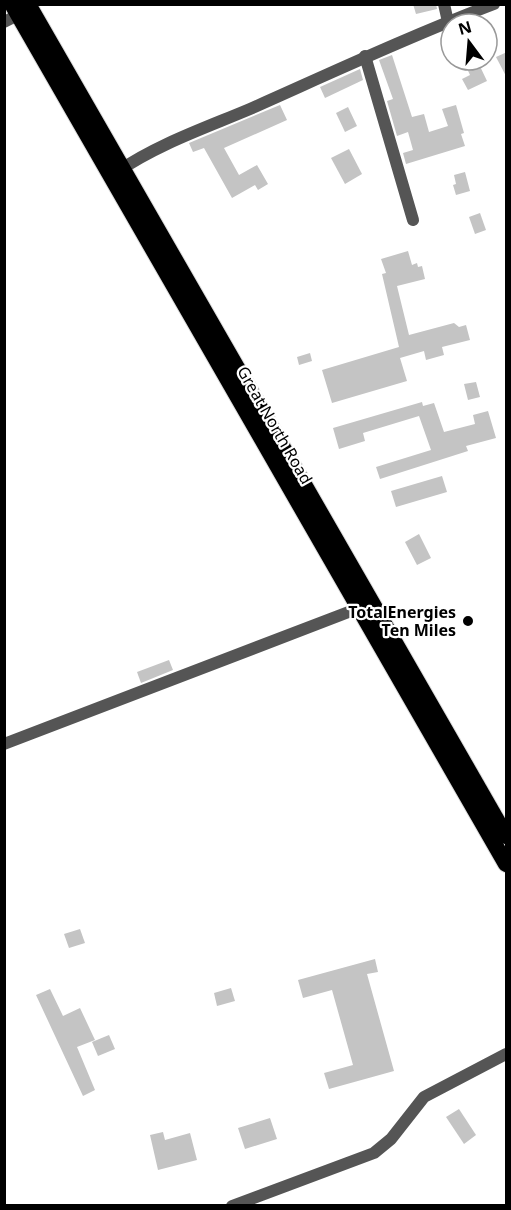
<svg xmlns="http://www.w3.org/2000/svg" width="511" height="1210" viewBox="0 0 511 1210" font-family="'Noto Sans',sans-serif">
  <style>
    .building { fill: #c4c4c4 }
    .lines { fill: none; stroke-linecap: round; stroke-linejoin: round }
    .trunk-casing { stroke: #dbdbdb; stroke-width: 18 }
    .minor { stroke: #555; stroke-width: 12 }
    .trunk { stroke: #000; stroke-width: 16 }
    .poi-dot { fill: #000; stroke: #fff; stroke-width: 2 }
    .labels { text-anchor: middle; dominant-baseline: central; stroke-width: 4.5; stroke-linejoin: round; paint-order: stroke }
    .street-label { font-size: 16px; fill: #000; stroke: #fff }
    .poi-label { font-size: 16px; font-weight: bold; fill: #000; stroke: #fff; text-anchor: end }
  </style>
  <rect width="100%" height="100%" fill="#fff"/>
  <!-- building -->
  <g class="building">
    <path d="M413,4H436L437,9L416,14Z"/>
    <path d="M507,52V78L496,57Z"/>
    <path d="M392,55L412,117L424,114L429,132L448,126L442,109L456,105L464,133L461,134L465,146L406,164L403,153L413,150L408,132L397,136L387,101L393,99L379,60Z"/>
    <path d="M463,60H477L487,81L468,90L462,79L470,75Z"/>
    <path d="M360,69L363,80L325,98L320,87Z"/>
    <path d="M280,105L287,120L224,148L239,175L257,165L268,184L258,190L255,185L232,198L204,148L193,152L189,143Z"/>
    <path d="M348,107L357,126L345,132L336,113Z"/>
    <path d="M349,149L362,174L345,184L331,158Z"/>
    <path d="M465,172L470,191L456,195L453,185L456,184L454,175Z"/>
    <path d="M480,213L486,230L475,234L469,217Z"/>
    <path d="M408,251L412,265L417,263L418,267L422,266L425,279L397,286L409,335L454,323L459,327L466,325L470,340L442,347L444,355L426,360L424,351L400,358L407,381L332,403L322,370L399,347L382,274L386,273L381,259Z"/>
    <path d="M310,353L312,361L299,365L297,357Z"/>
    <path d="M476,382L480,397L468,400L464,384Z"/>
    <path d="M422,402L423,406L434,403L444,432L475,424L473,415L488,411L496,438L466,446L468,451L380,479L376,467L431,450L419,416L363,433L365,441L339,449L333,428Z"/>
    <path d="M442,476L447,492L396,507L391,491Z"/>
    <path d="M419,534L431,558L417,565L405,542Z"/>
    <path d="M169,660L173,670L141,683L137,672Z"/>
    <path d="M80,929L85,943L69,948L64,934Z"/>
    <path d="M375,959L378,972L367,974L394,1071L329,1089L324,1073L353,1065L332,990L303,998L298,980Z"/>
    <path d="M231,988L235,1001L217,1006L214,993Z"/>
    <path d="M50,989L63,1016L80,1008L95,1040L77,1047L95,1090L83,1096L36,995Z"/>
    <path d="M109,1035L115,1049L98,1056L92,1042Z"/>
    <path d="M459,1109L476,1135L464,1144L446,1117Z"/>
    <path d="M270,1118L277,1139L245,1149L238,1128Z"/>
    <path d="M163,1132L165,1140L190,1133L197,1160L158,1170L150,1135Z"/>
  </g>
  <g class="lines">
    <defs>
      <g id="trunk">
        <path d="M12,4L506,864"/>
        <path d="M28,4L506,836"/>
      </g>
    </defs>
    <!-- trunk casing -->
    <use href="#trunk" class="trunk-casing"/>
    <!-- minor -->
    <g class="minor">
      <path d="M444,4L448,22"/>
      <path d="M4,22L18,15"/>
      <path d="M365,56L413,220"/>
      <path d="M117,172C158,144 205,128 250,109C331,73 410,36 494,4"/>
      <path d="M4,744L359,608"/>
      <path d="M232,1206L374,1153L391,1139L424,1097L506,1054"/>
    </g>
    <!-- trunk -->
    <use href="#trunk" class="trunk"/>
  </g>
  <!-- markers -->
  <circle class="poi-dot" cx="468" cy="621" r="6"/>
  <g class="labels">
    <!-- street labels -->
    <g class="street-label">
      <text transform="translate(275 425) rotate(60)">Great North Road</text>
    </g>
    <!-- poi labels -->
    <g class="poi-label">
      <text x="456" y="612">TotalEnergies<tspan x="456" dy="18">Ten Miles</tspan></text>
    </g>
  </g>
  <!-- border -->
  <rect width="511" height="1210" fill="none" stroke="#000000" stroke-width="12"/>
  <!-- north arrow -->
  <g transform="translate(469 42) rotate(344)"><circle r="28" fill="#ffffff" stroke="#999999" stroke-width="1.5"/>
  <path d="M0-4.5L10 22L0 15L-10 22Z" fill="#000000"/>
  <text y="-9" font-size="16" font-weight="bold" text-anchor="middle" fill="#000000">N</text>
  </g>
</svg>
